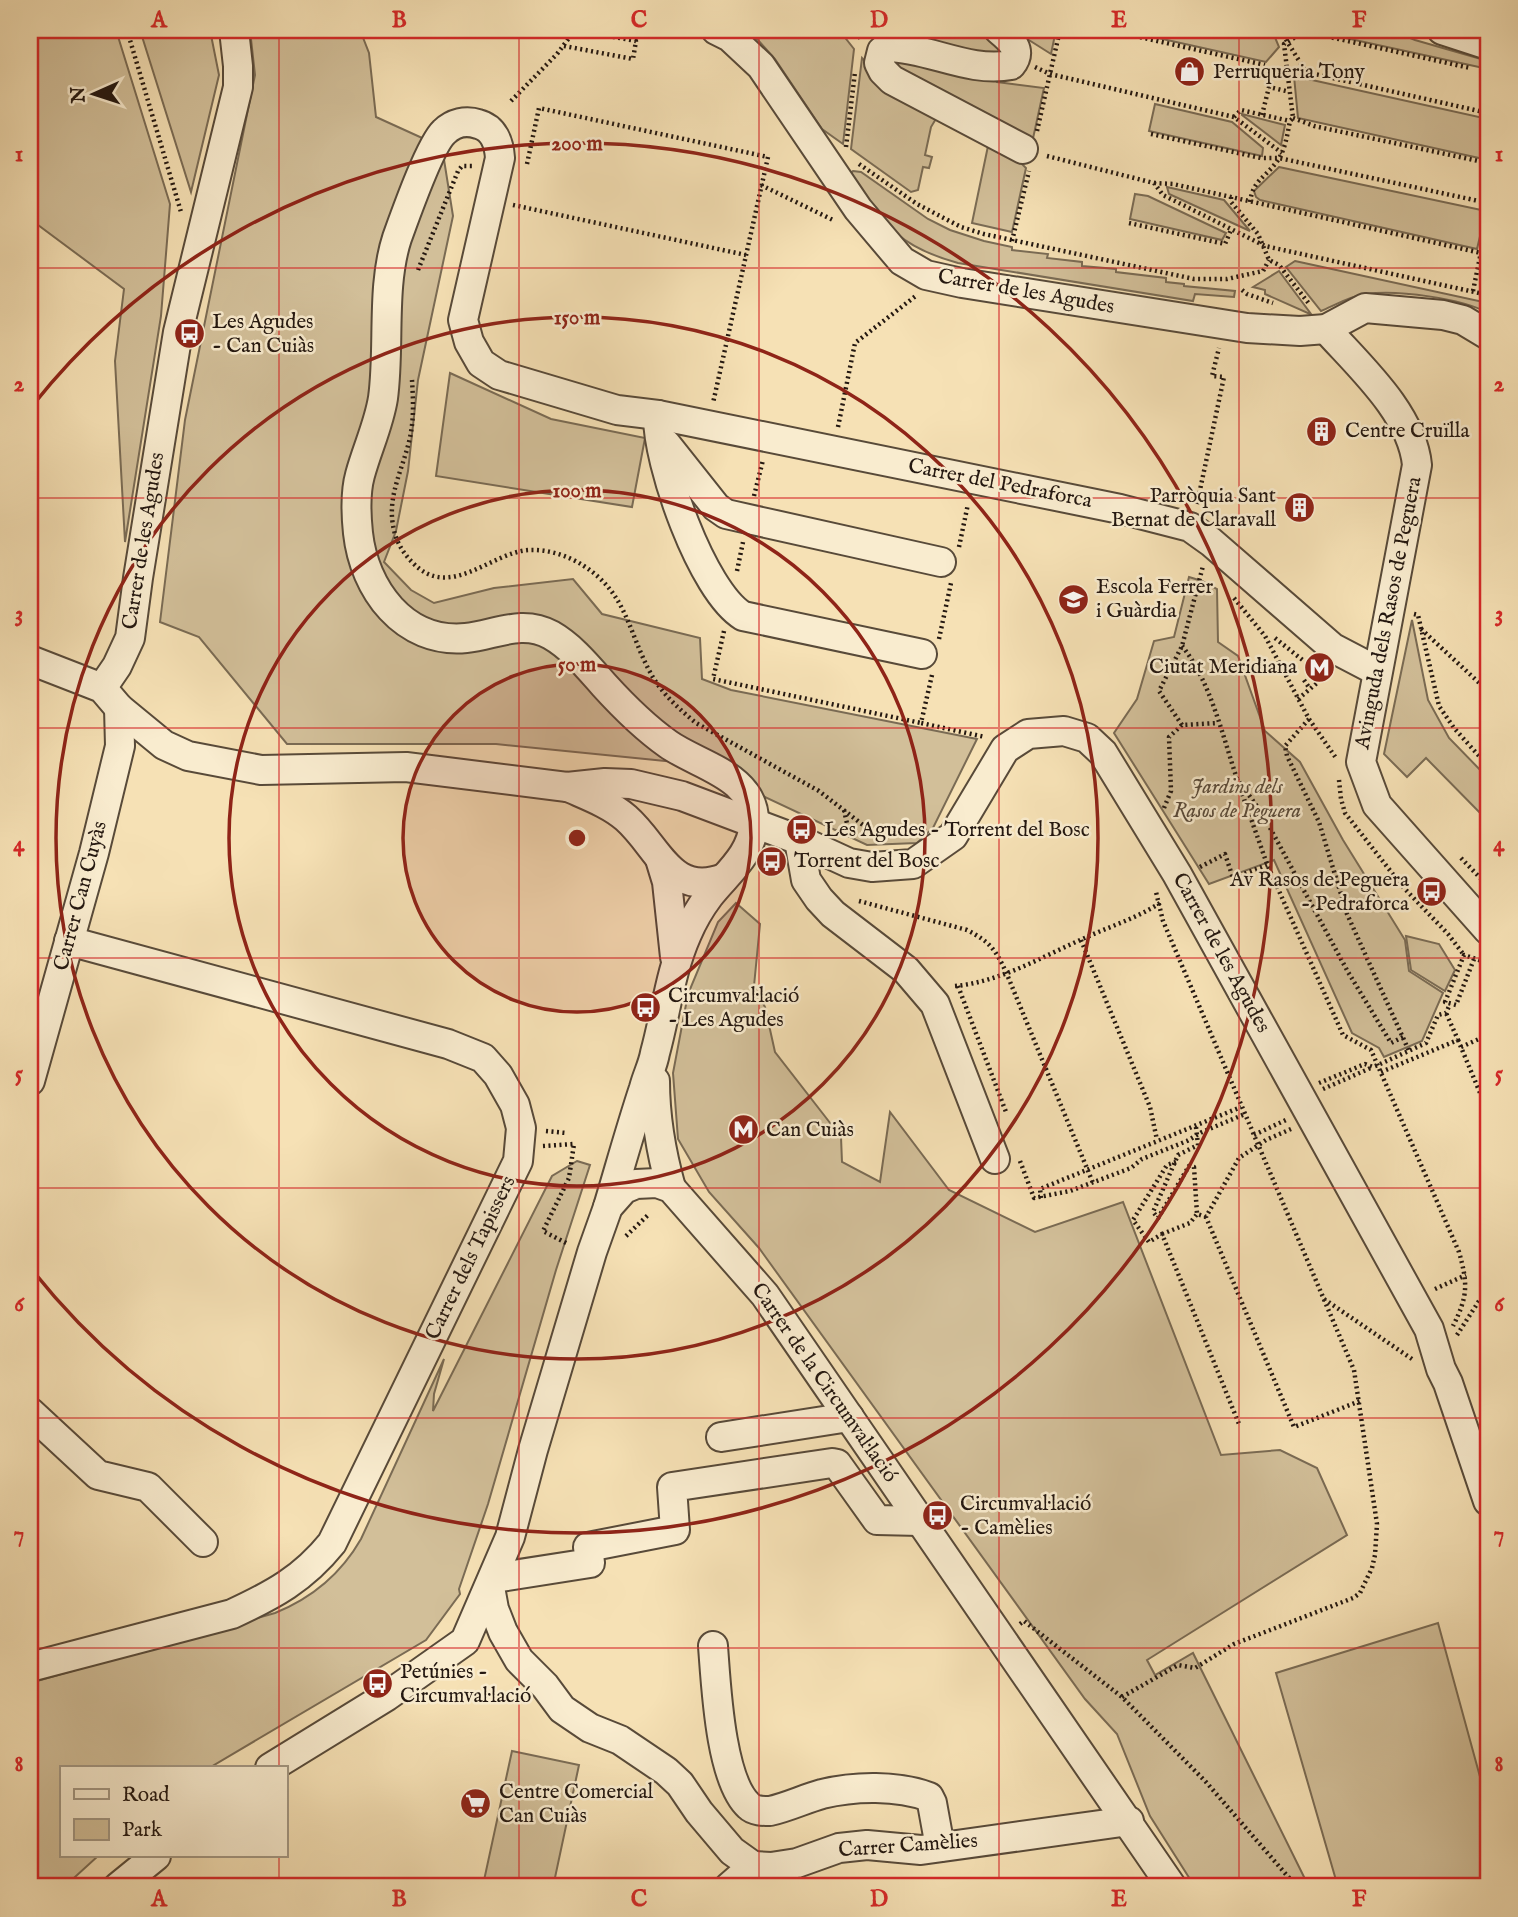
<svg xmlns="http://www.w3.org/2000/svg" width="1518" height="1917" viewBox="0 0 1518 1917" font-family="'IM FELL English',serif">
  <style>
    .green { fill: #d2bf99; stroke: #7a6b54; stroke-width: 2 }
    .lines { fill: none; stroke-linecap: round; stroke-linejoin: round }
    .minor-casing { stroke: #584a39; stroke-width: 32 }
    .path { stroke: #231710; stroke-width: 4.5; stroke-dasharray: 2 3.5; stroke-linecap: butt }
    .minor { stroke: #f9eccf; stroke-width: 28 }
    .grid { fill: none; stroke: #d62828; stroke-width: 2; stroke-opacity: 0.55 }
    .ring { fill: none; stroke: #8f2418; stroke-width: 3.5 }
    .labels { text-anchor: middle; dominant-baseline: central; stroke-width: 5; stroke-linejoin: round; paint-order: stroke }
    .poi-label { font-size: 21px; fill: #231710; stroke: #f9eccf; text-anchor: start }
    .street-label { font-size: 21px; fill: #231710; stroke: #f9eccf }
    .park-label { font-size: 21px; font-style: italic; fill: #584939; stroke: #f9eccf }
    .centre { fill: #8f2418; stroke: #f9eccf; stroke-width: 3.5 }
    .ring-label { font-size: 21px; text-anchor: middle; font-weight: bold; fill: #8f2418; stroke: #f9eccf; stroke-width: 5; stroke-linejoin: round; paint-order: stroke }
    .neatline { fill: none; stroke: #d62828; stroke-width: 2.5 }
    .grid-label { font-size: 23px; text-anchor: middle; font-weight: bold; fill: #d62828 }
  </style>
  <rect width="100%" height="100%" fill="#f6e1b5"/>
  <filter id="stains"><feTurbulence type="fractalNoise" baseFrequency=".00286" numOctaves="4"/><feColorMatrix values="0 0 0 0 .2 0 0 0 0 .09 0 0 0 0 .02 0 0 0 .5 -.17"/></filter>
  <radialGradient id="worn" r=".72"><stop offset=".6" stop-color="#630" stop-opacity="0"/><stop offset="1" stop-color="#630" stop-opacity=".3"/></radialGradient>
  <!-- green -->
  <g class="green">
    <path d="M30,30H116L170,204L161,316L125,542L115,361L124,289L30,219Z"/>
    <path d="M140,30H210L219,75L191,192Z"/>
    <path d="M250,30H360L369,53L376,117L442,147L453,216L418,380L408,471L396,531L384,562L411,590L434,603L494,588L573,579L602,614L700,638L702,679L731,690L977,739L933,828L917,843L867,845L695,764L496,744H287L199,637L160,622L185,420L255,75Z"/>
    <path d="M743,30H839L854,49L843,144L822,129L775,59L758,40Z"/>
    <path d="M882,30H978L1004,48L1008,59L889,35Z"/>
    <path d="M1013,30H1056L1051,54Z"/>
    <path d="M1122,30H1272L1279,47L1266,62Z"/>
    <path d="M1318,30H1391L1415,40L1488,61V69L1318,32Z"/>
    <path d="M862,58L879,76L940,112L931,127L925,155L932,157L929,168L923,167L918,190L911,192L851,149Z"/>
    <path d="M894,59L991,76L997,82L1044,88L1032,143L892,67Z"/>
    <path d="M1294,76L1488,119V160L1298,118Z"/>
    <path d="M1155,104L1232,122L1263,148L1262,156L1149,131Z"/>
    <path d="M1242,114L1285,125L1281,145L1242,115Z"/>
    <path d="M985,138L1008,150L1026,168L1012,232L972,223L988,146Z"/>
    <path d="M1279,167L1486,211L1477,249L1260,200L1256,197L1254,191Z"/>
    <path d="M853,171L861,172L928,219L950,230L984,241L1012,247V250L1048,254L1047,258L1082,262V266L1116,269V272L1166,278V282L1184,284V286L1235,291L1234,297L1195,294L1193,301L958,263C896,246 884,224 851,173Z"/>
    <path d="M1167,187L1224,200L1250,231L1169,194Z"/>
    <path d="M1135,194L1148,196L1226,233L1222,240L1130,219Z"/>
    <path d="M1295,261L1488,303V313C1461,298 1398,290 1366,294C1350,296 1335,305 1321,311L1286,267Z"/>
    <path d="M1279,271L1311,314H1310L1265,294V290L1253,287Z"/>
    <path d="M450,373L551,419L645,438L632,507L436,476Z"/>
    <path d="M1189,577L1202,581L1217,589L1218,642L1238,656L1265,731L1300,762L1343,840L1405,940L1409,971L1443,993L1422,1041L1384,1057L1379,1048L1352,1033L1274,860L1209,884L1114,733L1137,699L1154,641L1174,637Z"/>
    <path d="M1412,620L1428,700L1449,738L1488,778V821L1426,758L1407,777L1384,754Z"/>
    <path d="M736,903L760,924L754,986L765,1007L775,1052L841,1137L842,1162L880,1182L890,1112L949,1190L1035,1232L1123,1202L1221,1455L1280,1450L1317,1468L1347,1535L1147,1660L1155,1675L1193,1653L1309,1887H1195L1150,1816L1117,1734L1085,1699L759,1248L709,1192L678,1139L673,1073L688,994L718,922Z"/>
    <path d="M1406,936L1439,944L1455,970L1445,991L1411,970Z"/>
    <path d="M577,1161L590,1165L556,1270L488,1504L459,1589L460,1594L426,1640L209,1768H61V1856H98L64,1887H30V1683L275,1613C312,1598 341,1574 361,1539L444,1359L434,1394L433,1411L552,1176Z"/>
    <path d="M1438,1623L1488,1806V1887H1338L1276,1673Z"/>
    <path d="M512,1751L579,1765L553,1887L483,1885Z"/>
  </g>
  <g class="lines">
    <defs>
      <g id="minor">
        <path d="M716,30L730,37L761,66L858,209L902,261L926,275L962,283L1247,328L1300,331L1326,329L1365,308L1443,315L1463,320L1488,335"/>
        <path d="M999,30C1011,40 1023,50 1011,65C969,73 930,48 888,47L882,51L879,63L883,71L892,80L1023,149"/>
        <path d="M1442,30L1488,45"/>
        <path d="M1326,329C1359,366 1412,413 1417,465L1361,762L1377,805L1488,930"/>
        <path d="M658,415C657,463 702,591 743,616L922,654"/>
        <path d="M666,444L716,507L726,514L941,562"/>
        <path d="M30,660L102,688L119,708L164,745L188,756L261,770L406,767L567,787L605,783L631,784L682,796L799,840L849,863L872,867L913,864L953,836L1005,749L1028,734L1064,731L1087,738L1103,753L1177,874L1429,1329L1441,1369L1448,1383L1488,1501"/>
        <path d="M102,688L117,666L130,638L138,578L178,332L238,87V66L234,30"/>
        <path d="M568,787C588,796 610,804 626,818C659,847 671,898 724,878"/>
        <path d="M799,840L806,880L819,899L833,914L906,970L935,1004L995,1159"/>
        <path d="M660,859L667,882L675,957"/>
        <path d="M30,1081L94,853L120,746L119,708"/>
        <path d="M655,1081C655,1118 661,1152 671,1188"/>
        <path d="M608,1207C620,1167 631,1127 644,1088C647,1076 653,1065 655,1053C666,1013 670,972 687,934C693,920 700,908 709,896C727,873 752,855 754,823C756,776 699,766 668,744C644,727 624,707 604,685C588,667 572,647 551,635C522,619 495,635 466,638C404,644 364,589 358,533C356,514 355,493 360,475C367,449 379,424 383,398C390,347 381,287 397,238C405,216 430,145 444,132C453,123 466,120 478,124C494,128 499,143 500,158L463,320L469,342L481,363L499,375L617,410L658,415L1120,509L1190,527L1211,542L1333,648L1377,671"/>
        <path d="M30,1412L98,1475L148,1487L203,1542"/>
        <path d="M721,1437L849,1417"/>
        <path d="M494,1578L590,1563L588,1547L675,1530L672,1487L832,1463L837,1464L877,1520L920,1521"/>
        <path d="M490,1587L494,1609L503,1632L519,1660L545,1686L562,1709L590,1728L620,1740L666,1771L680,1784L699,1812L732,1851L753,1866L729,1887"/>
        <path d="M713,1646C716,1684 720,1780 749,1806C754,1811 763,1811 770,1811C788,1807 804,1799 822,1794C854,1786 898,1785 929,1797L932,1803L940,1847"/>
        <path d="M30,1667L232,1614C273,1595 303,1579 332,1543L518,1161L521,1128L515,1105L498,1075L483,1058L448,1044L69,941"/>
        <path d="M270,1768L387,1696L465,1641L510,1537L533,1450L592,1252L608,1207L624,1189L636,1184L657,1183L671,1188L765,1295L1172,1887"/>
        <path d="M747,1881L753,1866L771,1867L797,1863L839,1848L867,1845L921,1850L1129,1821"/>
        <path d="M118,1887L156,1856"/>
      </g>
    </defs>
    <!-- minor casing -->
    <use href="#minor" class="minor-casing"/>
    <!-- path -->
    <g class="path">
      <path d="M127,30L181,212"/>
      <path d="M850,30L863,40"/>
      <path d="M1108,30L1265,65"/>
      <path d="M1280,30L1306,72L1488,113"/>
      <path d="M1312,30L1316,34L1470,68"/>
      <path d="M564,46L633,59L636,41L575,30"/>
      <path d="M1035,67L1050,74L1234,117L1282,153"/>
      <path d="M511,101L557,54L575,30"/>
      <path d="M1262,115L1269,87L1286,91"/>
      <path d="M1234,117L1241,110L1290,121"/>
      <path d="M1293,118L1314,126L1488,163"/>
      <path d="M1037,131L1060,30"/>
      <path d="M1151,134L1261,158H1279L1488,203"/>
      <path d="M846,147L855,72"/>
      <path d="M1047,156L1154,183L1163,195L1265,246L1488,295"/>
      <path d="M527,164L539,108L768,157L713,403"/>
      <path d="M859,164L917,204L961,227L984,234L1194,279H1227L1263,271L1269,260"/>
      <path d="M1154,183L1173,184L1481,253"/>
      <path d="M761,185L833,220"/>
      <path d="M1231,197V202L1258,234L1269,260L1279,265L1310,305"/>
      <path d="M1250,202C1253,181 1263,179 1275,164C1285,152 1287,136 1290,121L1293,118L1284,44L1307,30"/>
      <path d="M513,205L746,255"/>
      <path d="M1129,223L1225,244L1231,230"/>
      <path d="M1012,241L1029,171"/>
      <path d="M418,270L458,171L462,166H473"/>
      <path d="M1242,290L1247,294L1273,303"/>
      <path d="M1473,291L1488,218"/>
      <path d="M412,380C413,397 414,415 411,432C406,463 387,493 393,525C395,539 402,552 412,562C449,602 491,552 529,550C548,549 569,556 584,566C627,594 628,631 650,672C661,693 678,708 696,723L819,791L885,842"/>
      <path d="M838,427L855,343L917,295"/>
      <path d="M754,496L763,460"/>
      <path d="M1197,504L1224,377L1212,376L1219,348"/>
      <path d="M959,547L968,504"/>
      <path d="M737,571L743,542"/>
      <path d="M1234,598L1265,636L1309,719L1336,758"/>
      <path d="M1414,614L1418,615L1439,706L1454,728L1488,766"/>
      <path d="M1421,629L1488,691"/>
      <path d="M724,631L713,679L921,723"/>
      <path d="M1275,638L1305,662"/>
      <path d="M939,639L951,583"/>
      <path d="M1182,646C1210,680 1223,737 1237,779"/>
      <path d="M932,675L921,723L985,737"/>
      <path d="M1304,680L1310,689"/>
      <path d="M1298,699L1329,673"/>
      <path d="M1309,719L1285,746L1287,756L1319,822L1347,914L1409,1051"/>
      <path d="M1182,725L1159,691L1182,646L1203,566"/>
      <path d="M1339,780L1341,799L1345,813L1403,887L1448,934L1464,955"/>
      <path d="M1164,808L1171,791L1169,737L1182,725L1218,723"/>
      <path d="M844,810L850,837"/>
      <path d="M1461,858L1488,886"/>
      <path d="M1200,867L1225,854L1233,878L1267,865"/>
      <path d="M859,901L967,930C990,942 995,949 1006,972L1093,1183"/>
      <path d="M1081,940L1150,1107L1157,1140"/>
      <path d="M1474,959L1456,1005L1445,1002L1464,955L1488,963"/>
      <path d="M955,986C1001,982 1045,955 1087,937C1111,926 1137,918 1160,903"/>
      <path d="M958,986L1006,1112"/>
      <path d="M1403,1037L1391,1043L1348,972L1262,813L1237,779L1267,864L1343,1035L1371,1050L1459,1252C1468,1284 1468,1296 1453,1326"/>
      <path d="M1458,1040L1488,1112"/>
      <path d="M1461,1047L1488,1035"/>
      <path d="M1381,1072L1458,1040L1446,1013"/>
      <path d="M1319,1083L1365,1064L1373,1067L1378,1065L1426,1043L1438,1015L1446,1013L1450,1004"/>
      <path d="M1323,1089L1373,1067"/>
      <path d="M1196,1127L1198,1145L1178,1155L1153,1212L1158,1218L1189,1166L1194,1167L1197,1214L1206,1217"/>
      <path d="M1291,1129L1266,1140L1239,1158L1206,1217L1294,1427L1360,1401"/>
      <path d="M546,1131L566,1133"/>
      <path d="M1254,1135L1288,1119"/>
      <path d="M543,1146L574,1144L569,1178L543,1231L568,1244"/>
      <path d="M1020,1161L1034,1198L1070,1191L1131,1168L1142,1159L1187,1141L1202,1132L1245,1114"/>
      <path d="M1176,1162L1167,1165L1133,1220L1149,1242L1162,1234L1239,1424"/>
      <path d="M1041,1198L1040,1189L1241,1107"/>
      <path d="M1162,1234L1190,1223L1197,1214"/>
      <path d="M626,1236L648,1215"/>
      <path d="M1435,1289L1466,1275"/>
      <path d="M1324,1299L1412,1359"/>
      <path d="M1457,1335L1488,1287"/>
      <path d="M1020,1624L1024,1621L1122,1697L1206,1782L1297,1887"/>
      <path d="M1122,1697L1178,1665L1195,1668L1234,1644L1353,1598L1360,1593L1372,1568L1375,1555L1377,1524L1354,1370L1163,921L1156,892"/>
    </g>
    <!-- minor -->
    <use href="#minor" class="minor"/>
  </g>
  <!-- grid -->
  <path class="grid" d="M279,30V1768M519,30V1887M759,30V1887M999,30V1887M1239,30V1887M30,268H1488M30,498H1488M30,728H1488M30,958H1488M30,1188H1488M30,1418H1488M30,1648H1488M279,1856V1887"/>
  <!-- distance rings -->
  <circle cx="577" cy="838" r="174" fill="#8f2418" fill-opacity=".12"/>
  <g class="ring">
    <circle cx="577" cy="838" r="174"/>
    <circle cx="577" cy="838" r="348"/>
    <circle cx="577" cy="838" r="521"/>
    <path d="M33 405A695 695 0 1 1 33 1271"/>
  </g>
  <!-- icons -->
  <defs>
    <symbol id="shop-disc" viewBox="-11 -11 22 22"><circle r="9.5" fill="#8f2418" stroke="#f9eccf"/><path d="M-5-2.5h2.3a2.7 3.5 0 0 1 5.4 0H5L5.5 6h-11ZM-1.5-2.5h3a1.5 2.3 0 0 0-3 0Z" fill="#fff"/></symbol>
    <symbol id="bus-disc" viewBox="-11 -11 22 22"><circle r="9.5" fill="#8f2418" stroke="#f9eccf"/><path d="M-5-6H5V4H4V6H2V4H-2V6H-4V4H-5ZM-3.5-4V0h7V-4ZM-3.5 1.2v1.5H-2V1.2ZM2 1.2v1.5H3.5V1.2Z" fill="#fff"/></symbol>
    <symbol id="building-disc" viewBox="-11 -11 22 22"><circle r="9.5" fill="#8f2418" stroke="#f9eccf"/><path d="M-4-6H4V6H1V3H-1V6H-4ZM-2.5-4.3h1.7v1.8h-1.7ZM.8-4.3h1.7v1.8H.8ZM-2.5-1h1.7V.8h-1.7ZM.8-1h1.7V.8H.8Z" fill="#fff"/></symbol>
    <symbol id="school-disc" viewBox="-11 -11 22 22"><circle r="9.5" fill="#8f2418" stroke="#f9eccf"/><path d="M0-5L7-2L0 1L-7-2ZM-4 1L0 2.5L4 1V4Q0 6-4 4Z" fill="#fff"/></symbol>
    <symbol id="metro-disc" viewBox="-11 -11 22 22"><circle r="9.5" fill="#8f2418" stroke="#f9eccf"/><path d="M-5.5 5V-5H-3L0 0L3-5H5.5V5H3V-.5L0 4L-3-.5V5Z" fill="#fff"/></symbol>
    <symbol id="supermarket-disc" viewBox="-11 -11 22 22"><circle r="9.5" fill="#8f2418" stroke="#f9eccf"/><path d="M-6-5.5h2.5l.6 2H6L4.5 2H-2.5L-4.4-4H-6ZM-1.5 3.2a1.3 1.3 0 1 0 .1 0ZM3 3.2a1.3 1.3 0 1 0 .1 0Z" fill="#fff"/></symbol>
  </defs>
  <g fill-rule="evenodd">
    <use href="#shop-disc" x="1172" y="54" width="35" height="35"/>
    <use href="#bus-disc" x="172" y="316" width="35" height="35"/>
    <use href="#building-disc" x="1304" y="414" width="35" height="35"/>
    <use href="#building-disc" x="1282" y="490" width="35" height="35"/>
    <use href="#school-disc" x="1056" y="582" width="35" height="35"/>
    <use href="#metro-disc" x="1302" y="650" width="35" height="35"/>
    <use href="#bus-disc" x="784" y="812" width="35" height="35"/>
    <use href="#bus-disc" x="754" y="844" width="35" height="35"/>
    <use href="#bus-disc" x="1414" y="874" width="35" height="35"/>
    <use href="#bus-disc" x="628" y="990" width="35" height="35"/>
    <use href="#metro-disc" x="726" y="1112" width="35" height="35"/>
    <use href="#bus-disc" x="920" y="1498" width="35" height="35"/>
    <use href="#bus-disc" x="360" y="1666" width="35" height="35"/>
    <use href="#supermarket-disc" x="458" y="1786" width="35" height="35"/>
  </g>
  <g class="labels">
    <!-- poi labels -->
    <g class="poi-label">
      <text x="1213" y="72">Perruqueria Tony</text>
      <text x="212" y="322">Les Agudes<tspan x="212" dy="24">- Can Cuiàs</tspan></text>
      <text x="1345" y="431">Centre Cruïlla</text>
      <text x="1276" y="496" text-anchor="end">Parròquia Sant<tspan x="1276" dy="24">Bernat de Claravall</tspan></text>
      <text x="1096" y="587">Escola Ferrer<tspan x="1096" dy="24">i Guàrdia</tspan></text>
      <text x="1297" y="667" text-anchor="end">Ciutat Meridiana</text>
      <text x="824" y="830">Les Agudes - Torrent del Bosc</text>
      <text x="794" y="861">Torrent del Bosc</text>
      <text x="1409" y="880" text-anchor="end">Av Rasos de Peguera<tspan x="1409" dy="24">- Pedraforca</tspan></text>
      <text x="668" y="996">Circumval·lació<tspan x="668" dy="24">- Les Agudes</tspan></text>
      <text x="766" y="1130">Can Cuiàs</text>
      <text x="960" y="1504">Circumval·lació<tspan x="960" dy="24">- Camèlies</tspan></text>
      <text x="400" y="1672">Petúnies -<tspan x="400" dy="24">Circumval·lació</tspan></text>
      <text x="499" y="1792">Centre Comercial<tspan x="499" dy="24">Can Cuiàs</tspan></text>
    </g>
    <!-- street labels -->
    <g class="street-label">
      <text transform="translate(1026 292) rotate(10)">Carrer de les Agudes</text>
      <text transform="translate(1000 484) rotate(11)">Carrer del Pedraforca</text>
      <text transform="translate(144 541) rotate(-81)">Carrer de les Agudes</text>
      <text transform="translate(1389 613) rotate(-79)">Avinguda dels Rasos de Peguera</text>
      <text transform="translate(81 896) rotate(-75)">Carrer Can Cuyàs</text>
      <text transform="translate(1221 953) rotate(61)">Carrer de les Agudes</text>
      <text transform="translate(471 1258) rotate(-64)">Carrer dels Tapissers</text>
      <text transform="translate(824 1383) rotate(55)">Carrer de la Circumval·lació</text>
      <text transform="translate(908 1846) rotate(-4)">Carrer Camèlies</text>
    </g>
    <!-- park labels -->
    <g class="park-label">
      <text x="1237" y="787">Jardins dels<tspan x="1237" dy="24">Rasos de Peguera</tspan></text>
    </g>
  </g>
  <circle cx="577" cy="838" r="10" class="centre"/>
  <g class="ring-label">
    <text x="577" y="150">200 m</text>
    <text x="577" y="324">150 m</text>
    <text x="577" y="497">100 m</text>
    <text x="577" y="671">50 m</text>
  </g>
  <!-- margin -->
  <rect width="1518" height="1917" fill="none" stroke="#f6e1b5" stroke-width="77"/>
  <!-- legend -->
  <rect x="60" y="1766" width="228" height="91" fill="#f9eccf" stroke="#a39783" stroke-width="2"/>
  <rect x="74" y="1789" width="35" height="10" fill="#f9eccf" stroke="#a39783" stroke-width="2"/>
  <text x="122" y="1801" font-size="21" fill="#231710">Road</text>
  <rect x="74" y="1819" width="35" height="21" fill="#d2bf99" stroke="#a39783" stroke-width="2"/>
  <text x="122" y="1836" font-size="21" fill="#231710">Park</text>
  <!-- north arrow -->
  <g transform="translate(94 94) rotate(267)" stroke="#f9eccf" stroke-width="5" paint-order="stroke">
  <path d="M0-5L12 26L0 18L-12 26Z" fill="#231710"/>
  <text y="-10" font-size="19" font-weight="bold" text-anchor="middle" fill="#231710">N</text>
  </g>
  <rect x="38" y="38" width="1442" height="1840" class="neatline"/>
  <g class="grid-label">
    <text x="159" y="27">A</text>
    <text x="399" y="27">B</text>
    <text x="639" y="27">C</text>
    <text x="879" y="27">D</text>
    <text x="1119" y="27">E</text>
    <text x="1359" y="27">F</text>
    <text x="19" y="161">1</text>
    <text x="1499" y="161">1</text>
    <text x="19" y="391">2</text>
    <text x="1499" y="391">2</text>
    <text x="19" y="621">3</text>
    <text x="1499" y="621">3</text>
    <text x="19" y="851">4</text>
    <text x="1499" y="851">4</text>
    <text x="19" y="1081">5</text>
    <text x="1499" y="1081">5</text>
    <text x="19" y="1311">6</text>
    <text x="1499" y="1311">6</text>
    <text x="19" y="1541">7</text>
    <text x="1499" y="1541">7</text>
    <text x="19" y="1771">8</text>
    <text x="1499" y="1771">8</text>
    <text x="159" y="1906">A</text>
    <text x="399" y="1906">B</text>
    <text x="639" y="1906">C</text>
    <text x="879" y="1906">D</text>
    <text x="1119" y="1906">E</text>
    <text x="1359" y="1906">F</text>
  </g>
  <rect width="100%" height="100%" filter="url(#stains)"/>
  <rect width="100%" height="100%" fill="url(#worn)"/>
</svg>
